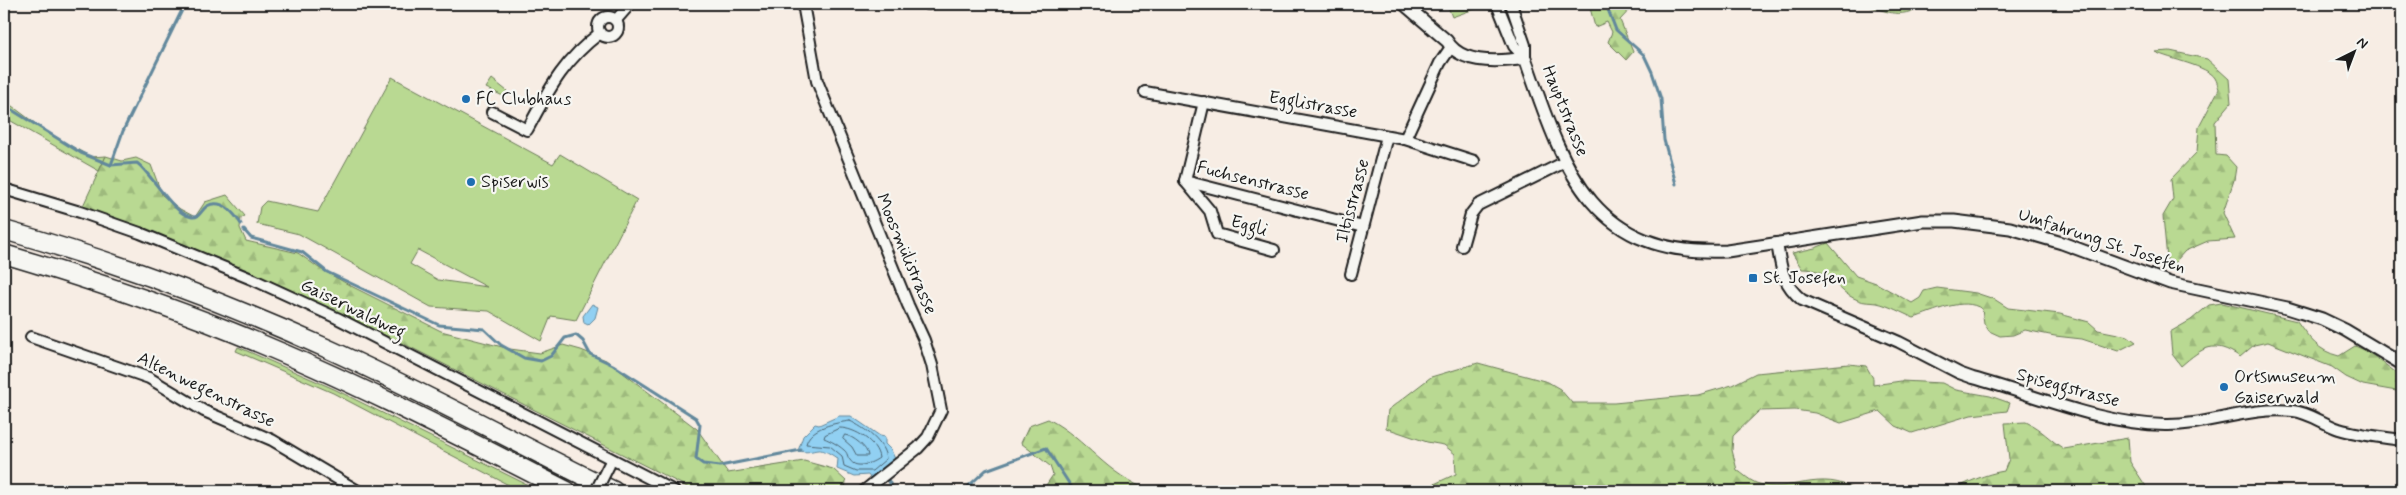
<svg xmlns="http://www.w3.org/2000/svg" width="2406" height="495" viewBox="0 0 2406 495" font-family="Mynerve,sans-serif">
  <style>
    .green { fill: #b9d992; stroke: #6a7a57; fill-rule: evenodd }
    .forest { fill: url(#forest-firs); stroke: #6a7a57 }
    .water { fill: #91d0f2; stroke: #62889c }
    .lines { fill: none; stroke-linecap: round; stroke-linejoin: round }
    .shore { stroke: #4b6472; stroke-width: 1 }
    .stream { stroke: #62889c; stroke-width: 3 }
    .minor-casing { stroke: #1c1c1c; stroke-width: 14 }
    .tertiary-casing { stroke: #1c1c1c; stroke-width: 15 }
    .motorway-casing { stroke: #1c1c1c; stroke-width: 21 }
    .minor { stroke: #f6f6f2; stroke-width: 10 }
    .tertiary { stroke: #f6f6f2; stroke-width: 11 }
    .motorway { stroke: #f6f6f2; stroke-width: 18 }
    .minor-bridge-casing { stroke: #1c1c1c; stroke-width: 14; stroke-linecap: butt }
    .minor-bridge { stroke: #f6f6f2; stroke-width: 10 }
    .poi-dot { fill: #1f6fb2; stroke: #f6f6f2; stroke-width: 2 }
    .labels { text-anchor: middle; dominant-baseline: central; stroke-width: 4.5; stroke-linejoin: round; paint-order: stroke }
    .poi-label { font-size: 18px; fill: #1c1c1c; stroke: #f6f6f2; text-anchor: start }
    .street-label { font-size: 18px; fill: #1c1c1c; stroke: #f6f6f2 }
  </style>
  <defs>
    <pattern id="forest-firs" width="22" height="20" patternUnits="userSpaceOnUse" patternTransform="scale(1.25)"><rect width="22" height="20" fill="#b9d992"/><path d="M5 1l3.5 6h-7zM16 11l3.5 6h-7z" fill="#9eba7d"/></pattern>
  </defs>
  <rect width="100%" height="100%" fill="#f7ede4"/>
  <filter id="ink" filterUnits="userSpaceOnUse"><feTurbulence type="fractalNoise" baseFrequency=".02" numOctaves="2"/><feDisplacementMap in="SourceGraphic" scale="10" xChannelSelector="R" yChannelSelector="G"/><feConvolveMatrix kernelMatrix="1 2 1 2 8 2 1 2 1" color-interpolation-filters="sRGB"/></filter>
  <g filter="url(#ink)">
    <!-- green -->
    <g class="green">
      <path d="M1447,4H1483V6L1452,17Z"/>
      <path d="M392,77L553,164L560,154L637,200L576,320L551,316L541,341L489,311L431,307L299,234L257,224L260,207L266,201L318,212ZM418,250L487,287L438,280L410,264Z"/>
      <path d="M492,79L507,91L503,96L486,88Z"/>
      <path d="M4,100L48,133L91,157L106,156L99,171L4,117Z"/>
      <path d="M238,347L334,389L540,491H520L333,393L236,351Z"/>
    </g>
    <!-- forest -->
    <g class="forest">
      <path d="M1589,4H1635L1620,20L1633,52L1626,60L1608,42L1612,32L1607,22L1595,27Z"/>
      <path d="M1858,4H1925C1897,23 1885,8 1858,4Z"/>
      <path d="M2170,51L2207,59L2229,79L2231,103L2215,122L2216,155L2226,156L2236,167L2234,180L2223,213L2235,239L2208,241L2185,251L2168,270L2163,216L2173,199L2171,179L2197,152L2199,127L2219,89C2218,86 2217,81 2215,78C2208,66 2169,59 2155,52Z"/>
      <path d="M106,156L122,161L136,158L151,165L162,195L180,209L195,217L205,202L227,195L245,216L241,218L240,228L246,241L298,253L319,268L351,286L441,331L510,349L540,353L563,345L581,350L606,360L697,429L728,473L804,461L833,469L846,481L845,491H695L410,347L267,280L143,229L82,208Z"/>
      <path d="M1828,243L1856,276L1876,283L1912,303L1920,298L1924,291L1937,288L1976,293L1994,299L2008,308L2060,314L2089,322L2098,330L2128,336L2136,342L2118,351L2082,339L2055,336L2025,330L2013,335L2000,336L1989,331L1984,323L1982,309C1964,296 1933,312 1914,318C1902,313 1890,306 1877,303C1871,302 1864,303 1858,300C1832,290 1835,269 1802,269L1792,253L1815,248Z"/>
      <path d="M2222,303L2297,321C2309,338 2318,351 2339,356L2355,346L2367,351L2402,377V392L2363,385L2346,377L2332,367L2268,342L2254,345L2240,357C2214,339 2203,347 2181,366L2172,354L2170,332L2191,320L2209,305Z"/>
      <path d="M1478,363L1548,382L1560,389L1572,403H1614L1698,395L1732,385L1756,373L1849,364L1866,366L1873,378V385L1901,381L1942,383L1956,390L1990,396L2010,403L2007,411L1971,415L1912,433L1896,426L1880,411L1841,423L1815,413L1795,410L1759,411L1733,436L1732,450L1737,470C1743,474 1749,480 1756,483C1790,495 1821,467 1857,491H1407L1432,485L1456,474L1455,454L1444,445L1427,442L1386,428L1388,410L1431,377Z"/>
      <path d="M1048,419C1088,440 1105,475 1152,491H1042L1053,475L1050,466L1021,443L1029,426Z"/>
      <path d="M2026,422C2041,429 2050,440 2064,449L2128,438L2130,462L2149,491H1951C1968,482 1985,474 2004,471L2009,459L2005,423Z"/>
    </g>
    <!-- water -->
    <g class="water">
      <path d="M592,304L598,307L595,318L588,325L584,323L583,316Z"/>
      <path d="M839,416H851L880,436L885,437V444L891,450L895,459L871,479L868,475L854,476L837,469L838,459C815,442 818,455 798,451L803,436L815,424L819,425Z"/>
    </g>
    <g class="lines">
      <!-- shore -->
      <g class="shore">
        <path d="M850,421C865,428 885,443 886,459L872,471H856L844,466L842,456L830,446L806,444C810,427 835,423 850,421Z"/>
        <path d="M840,428C855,428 877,442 879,458C872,463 856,470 850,460C847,457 848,453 844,450C837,444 831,441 824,438L825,435Z"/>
        <path d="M845,435C853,436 868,448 868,456H857L852,447L843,439Z"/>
      </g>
      <!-- stream -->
      <g class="stream">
        <path d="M1610,4L1607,7L1616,30L1644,55L1652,72L1661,99L1664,140L1676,184"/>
        <path d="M4,105L81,153L111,165L137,163C152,174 173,215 192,217C200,218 201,210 207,206C222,198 234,213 241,224"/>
        <path d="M111,165L123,131L185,4"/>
        <path d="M244,230L251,238L302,252L327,272L439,325L484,329L501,345L524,358L541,361L551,356L565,338L576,335L583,341L590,354L613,365L696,418L700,425L696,459L703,464L720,466L801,450"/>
        <path d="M886,476L894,491"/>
        <path d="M963,491L986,470L1046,448L1074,491"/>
      </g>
      <defs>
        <g id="minor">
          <path d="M803,4L817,81L908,305L924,340L932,365L941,410L928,437L918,448L864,491"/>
          <path d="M928,4H929"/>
          <path d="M1497,4L1514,46L1525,58"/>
          <path d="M1511,4L1525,45V58"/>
          <circle cx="608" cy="27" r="10"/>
          <path d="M616,20L630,4"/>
          <path d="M1145,92L1405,139L1474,161"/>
          <path d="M492,112L527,130C549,90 562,62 600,33"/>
          <path d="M1405,139L1440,63L1451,47"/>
          <path d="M1185,181L1363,227"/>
          <path d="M1185,181L1210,211L1217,234L1274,250"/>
          <path d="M1185,181L1204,102"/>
          <path d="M4,189L80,212L140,233L254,280L337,318L674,491"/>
          <path d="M1777,243C1781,267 1782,284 1802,300L1899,342L1959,373L1973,378C2036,395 2099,424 2165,425C2208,426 2249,406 2293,411C2308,412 2324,424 2339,429C2359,435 2381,437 2402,440"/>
          <path d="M1462,246L1471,214L1478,205L1565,162"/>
          <path d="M1351,274L1387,136"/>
          <path d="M31,337L149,378L204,411L272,440L358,491"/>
        </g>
        <path id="tertiary" d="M1404,4L1447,41C1461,65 1500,62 1525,58C1563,167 1590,258 1727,251L1923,221H1954L2010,228L2062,243L2170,283L2287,308L2322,319L2345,330L2402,364"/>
        <g id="motorway">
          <path d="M4,230C114,261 222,301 326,348C424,392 518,444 614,491"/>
          <path d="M4,254C81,277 158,302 232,332C347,378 457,435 567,491"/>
        </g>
      </defs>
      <!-- minor casing -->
      <use href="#minor" class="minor-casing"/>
      <!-- tertiary casing -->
      <use href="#tertiary" class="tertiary-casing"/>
      <!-- motorway casing -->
      <use href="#motorway" class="motorway-casing"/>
      <!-- minor -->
      <use href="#minor" class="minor"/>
      <!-- tertiary -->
      <use href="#tertiary" class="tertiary"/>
      <!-- motorway -->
      <use href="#motorway" class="motorway"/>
      <defs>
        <path id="minor-bridge" d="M596,491L609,465"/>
      </defs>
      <!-- minor-bridge casing -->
      <use href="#minor-bridge" class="minor-bridge-casing"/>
      <!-- minor-bridge -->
      <use href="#minor-bridge" class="minor-bridge"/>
    </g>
  </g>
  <!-- markers -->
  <g class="poi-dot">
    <circle cx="466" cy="99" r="5"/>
    <circle cx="471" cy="182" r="5"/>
    <rect x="1748" y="273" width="10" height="10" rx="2.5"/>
    <circle cx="2224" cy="387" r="5"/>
  </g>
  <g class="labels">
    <!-- poi labels -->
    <g class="poi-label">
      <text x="476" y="99">FC Clubhaus</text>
      <text x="481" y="182">Spiserwis</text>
      <text x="1763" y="278">St. Josefen</text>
      <text x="2234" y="377">Ortsmuseum<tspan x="2234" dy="21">Gaiserwald</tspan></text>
    </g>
    <!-- street labels -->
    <g class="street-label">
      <text transform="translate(1313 105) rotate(10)">Egglistrasse</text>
      <text transform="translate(1565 111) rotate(68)">Hauptstrasse</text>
      <text transform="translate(1253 181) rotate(14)">Fuchsenstrasse</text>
      <text transform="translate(1353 201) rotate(-75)">Iltisstrasse</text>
      <text transform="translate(1249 226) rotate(15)">Eggli</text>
      <text transform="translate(2102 241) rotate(18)">Umfahrung St. Josefen</text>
      <text transform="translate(906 254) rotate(67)">Moosmülistrasse</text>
      <text transform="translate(353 309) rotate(26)">Gaiserwaldweg</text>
      <text transform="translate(2068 388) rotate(15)">Spiseggstrasse</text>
      <text transform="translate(206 390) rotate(26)">Altenwegenstrasse</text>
    </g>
  </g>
  <!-- margin -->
  <rect width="2406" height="495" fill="none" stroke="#f6f6f2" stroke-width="20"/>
  <rect x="10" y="10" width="2386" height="475" fill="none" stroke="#1c1c1c" stroke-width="2" filter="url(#ink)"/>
  <!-- north arrow -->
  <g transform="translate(2354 52) rotate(42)" stroke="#f6f6f2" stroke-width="4" paint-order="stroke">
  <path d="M0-4L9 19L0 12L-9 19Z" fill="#1c1c1c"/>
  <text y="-8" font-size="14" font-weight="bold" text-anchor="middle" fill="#1c1c1c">N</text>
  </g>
</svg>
